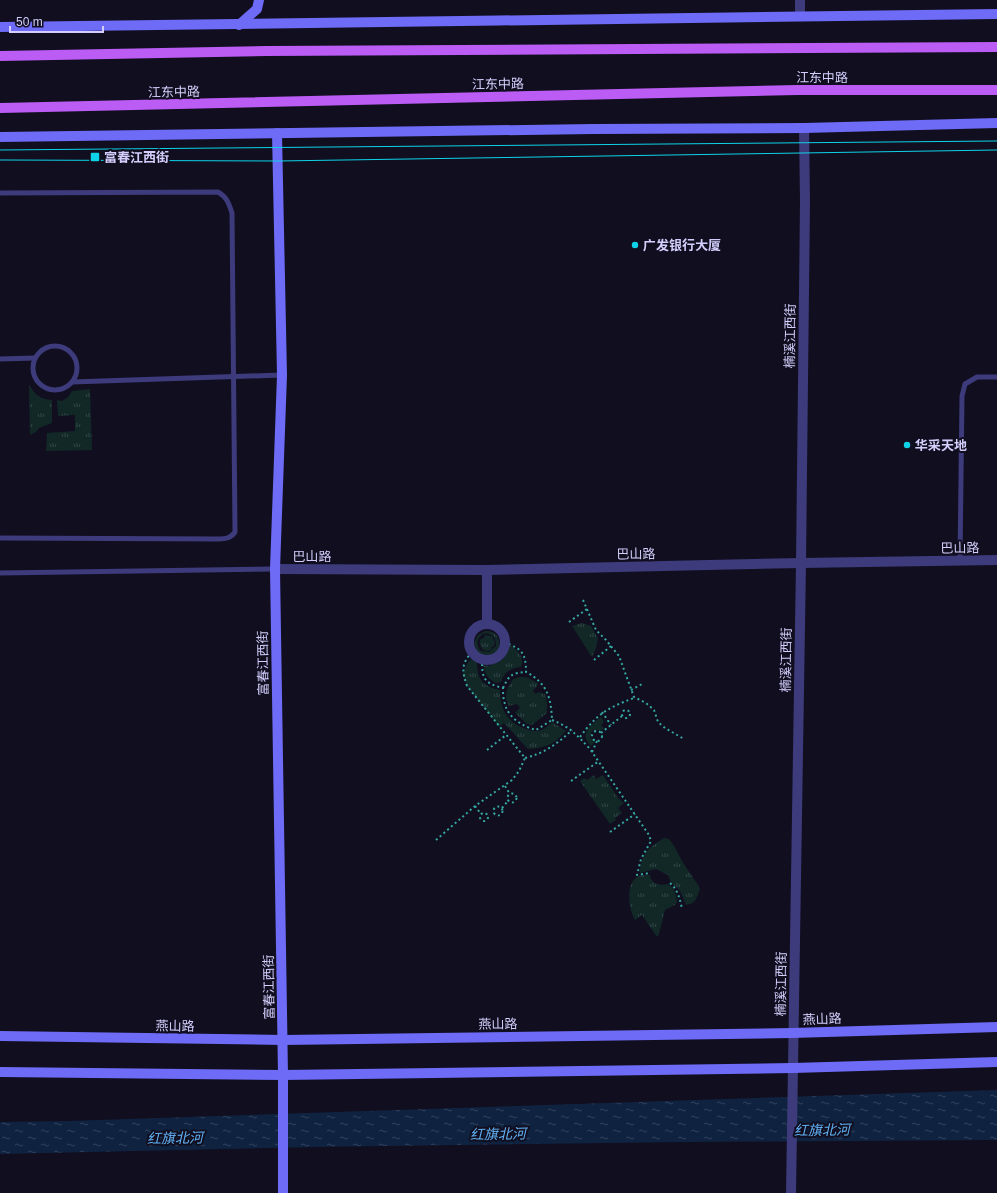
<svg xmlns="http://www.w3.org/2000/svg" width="997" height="1193" viewBox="0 0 997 1193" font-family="Helvetica,'Noto Sans SC',sans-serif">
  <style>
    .grass { fill: url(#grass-tufts); fill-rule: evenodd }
    .water { fill: url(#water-ripples) }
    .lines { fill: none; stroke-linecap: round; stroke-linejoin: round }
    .path { stroke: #35a9a2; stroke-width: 2; stroke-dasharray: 2 3; stroke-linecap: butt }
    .lane { stroke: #3d3b7b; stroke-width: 5 }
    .street { stroke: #3d3b7b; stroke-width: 10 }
    .secondary { stroke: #6e6bf6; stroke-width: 10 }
    .primary { stroke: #bb5cf5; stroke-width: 10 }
    .tram { stroke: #0ed3e8; stroke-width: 1 }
    .poi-dot { fill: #0ed3e8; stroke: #100e1f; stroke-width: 1.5 }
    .labels { text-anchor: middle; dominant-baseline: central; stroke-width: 4; stroke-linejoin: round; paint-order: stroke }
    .street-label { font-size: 13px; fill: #d3cefc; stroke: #100e1f }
    .poi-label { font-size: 13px; font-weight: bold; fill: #d3cefc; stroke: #100e1f; text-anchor: start }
    .water-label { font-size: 14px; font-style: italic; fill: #62b2f6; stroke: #100e1f }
  </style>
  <defs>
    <pattern id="grass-tufts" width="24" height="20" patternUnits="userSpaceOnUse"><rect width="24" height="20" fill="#112827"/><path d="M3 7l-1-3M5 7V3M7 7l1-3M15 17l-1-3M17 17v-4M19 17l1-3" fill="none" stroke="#334647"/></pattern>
    <pattern id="water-ripples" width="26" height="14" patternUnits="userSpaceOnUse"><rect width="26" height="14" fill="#0f2341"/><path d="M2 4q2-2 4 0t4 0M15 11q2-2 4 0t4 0" fill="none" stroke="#31425d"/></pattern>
  </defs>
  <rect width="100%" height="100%" fill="#100e1f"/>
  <!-- grass -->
  <g class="grass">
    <path d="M29,385C37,396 39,399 52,400V423L39,428L36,432L30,435Z"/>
    <path d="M90,389L92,450L46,451L47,433L75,431V415L58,416L57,400L62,401L68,397L72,391Z"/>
    <path d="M582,623L591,626L598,638L596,648L592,657L572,626Z"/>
    <path d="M485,631C491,631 496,632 498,638C506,655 478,665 474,643L478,635ZM483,634C491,632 497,638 496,646L489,652L481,651C476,645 476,639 483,634Z"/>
    <path d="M485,635L492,636L495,642L494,647L493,646L491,648L492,649L488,651L483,650L480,645V640L482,638L483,639Z"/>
    <path d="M509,645C518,650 525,657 521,667C511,668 504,672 501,682L496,683C488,679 485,674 483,665L489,666L503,659Z"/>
    <path d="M471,659L477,662C477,680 483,686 500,690C500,710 508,723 526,729C532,731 537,732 542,730C546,728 549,725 552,722L566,731C554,744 546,748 528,749L504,723L499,727L467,686L463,673L467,664Z"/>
    <path d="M519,677H526L538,683L537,687L533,690L535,694L539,692L545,694L547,702V713L532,725L527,724L515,713L520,708L517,704L509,706C503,695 507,689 513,679Z"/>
    <path d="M601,717L604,722L601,725L604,729L602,730H593L591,733L590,737L595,742L591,746C578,734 591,725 601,717Z"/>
    <path d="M594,775L596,779L603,775L618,798L624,803L618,808L622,813L615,818L616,820L610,824L580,781L584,778L587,780Z"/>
    <path d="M664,838L669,839C675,846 678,854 682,861C688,871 695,879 700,889C697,897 696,904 686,905L680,891L671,882L668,875L656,869L640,873C641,854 649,847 664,838Z"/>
    <path d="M650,875C651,884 660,886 668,884C675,889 676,893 677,902L675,905L665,910L659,934L657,937L642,915L635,920C629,910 625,885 637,877C641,875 646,875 650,875Z"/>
  </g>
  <!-- water -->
  <path class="water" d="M997,1090V1140L683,1142L313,1147L0,1154V1122L69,1121Z"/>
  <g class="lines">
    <!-- path -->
    <g class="path">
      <path d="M583,600L596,630L606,640L619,656L634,697L646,703L654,710L658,722L665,728L684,739"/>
      <path d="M569,622L587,609"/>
      <path d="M504,642C522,649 526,653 526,672C547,683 551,697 552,720"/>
      <path d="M472,652C461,664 462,671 467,686L525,758"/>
      <path d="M482,659C482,678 483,683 503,688C503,693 503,699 505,704C508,718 524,727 536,730L552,720"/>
      <path d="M594,660L611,646"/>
      <path d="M503,688C509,675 512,673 526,672"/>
      <path d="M631,690L642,684"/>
      <circle cx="626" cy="714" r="4"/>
      <path d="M602,712L611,725"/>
      <path d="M552,720C570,727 577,735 590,749L649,835L651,841L641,859L637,875L650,873"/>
      <circle cx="597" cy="736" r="5"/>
      <path d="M601,733L622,716"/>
      <path d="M580,737C597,714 607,708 634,698"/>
      <path d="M487,750L506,735"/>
      <path d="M592,752L597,741"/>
      <path d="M525,758C545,753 557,744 572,730"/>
      <path d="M571,781L599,761"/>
      <path d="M505,786L510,794"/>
      <circle cx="512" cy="798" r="4.5"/>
      <path d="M475,806L481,814"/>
      <circle cx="498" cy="811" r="4.5"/>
      <path d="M502,808L508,801"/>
      <circle cx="484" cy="817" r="4"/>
      <path d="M610,832L635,814"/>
      <path d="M436,840L475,806L512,780L519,771L525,758"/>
      <path d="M670,883C678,890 680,899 682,909"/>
    </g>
    <!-- lane -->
    <g class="lane">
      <path d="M0,193L218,192C227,197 229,204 232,213L235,532C231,538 226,539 219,539L0,538"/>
      <circle cx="55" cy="368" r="22"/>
      <path d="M0,359L35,358"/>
      <path d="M72,382L282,375"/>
      <path d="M960,561L962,396L965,384L977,377H997"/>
      <path d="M0,573L275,569"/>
    </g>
    <!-- street -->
    <g class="street">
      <path d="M800,0V16"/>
      <path d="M275,569L487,570L801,563L997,560"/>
      <path d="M487,570V624"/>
      <circle cx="487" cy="642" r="18"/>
      <path d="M791,1193L801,563L805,201L804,128"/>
    </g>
    <!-- secondary -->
    <g class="secondary">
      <path d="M239,25L257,9L259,0"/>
      <path d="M0,27C332,24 665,17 997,14"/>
      <path d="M277,133L282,375L275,569L283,1075V1193"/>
      <path d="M0,137L593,129L804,128L997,123"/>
      <path d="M0,1036L283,1040L792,1033L997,1027"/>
      <path d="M0,1072L283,1075L793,1068L997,1062"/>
    </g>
    <!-- primary -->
    <g class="primary">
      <path d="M0,56L267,51L997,47"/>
      <path d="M0,108L798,90H997"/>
    </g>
    <!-- tram -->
    <g class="tram">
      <path d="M0,150L997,141"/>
      <path d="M0,160L278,161L997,150"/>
    </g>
  </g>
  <!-- markers -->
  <g class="poi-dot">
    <rect x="90" y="152" width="10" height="10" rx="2"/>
    <circle cx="635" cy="245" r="4"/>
    <circle cx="907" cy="445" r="4"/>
  </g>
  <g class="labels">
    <!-- street labels -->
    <g class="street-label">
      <text x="822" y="77">江东中路</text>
      <text transform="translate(498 84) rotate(-1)">江东中路</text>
      <text transform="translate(174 92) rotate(-1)">江东中路</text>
      <text transform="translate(790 336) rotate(-89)">楠溪江西街</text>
      <text transform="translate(960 548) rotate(-1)">巴山路</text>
      <text transform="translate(636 554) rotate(-1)">巴山路</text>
      <text x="312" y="556">巴山路</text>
      <text transform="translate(786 660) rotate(-89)">楠溪江西街</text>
      <text transform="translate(263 663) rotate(-91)">富春江西街</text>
      <text transform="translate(781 984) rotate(-89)">楠溪江西街</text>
      <text transform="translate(269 987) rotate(-91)">富春江西街</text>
      <text transform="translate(822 1019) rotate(-2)">燕山路</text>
      <text transform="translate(498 1024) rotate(-1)">燕山路</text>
      <text transform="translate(175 1026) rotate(1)">燕山路</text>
    </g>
    <!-- poi labels -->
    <g class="poi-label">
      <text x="104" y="157">富春江西街</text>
      <text x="643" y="245">广发银行大厦</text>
      <text x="915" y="445">华采天地</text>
    </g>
    <!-- water labels -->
    <g class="water-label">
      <text transform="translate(822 1130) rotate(-1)">红旗北河</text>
      <text transform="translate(498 1134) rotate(-1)">红旗北河</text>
      <text transform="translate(175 1138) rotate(-1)">红旗北河</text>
    </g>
  </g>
  <!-- scale -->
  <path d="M10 26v6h93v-6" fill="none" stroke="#d3cefc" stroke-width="2"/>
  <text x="16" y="26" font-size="12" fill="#d3cefc" stroke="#100e1f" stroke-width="3" paint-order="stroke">50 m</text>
</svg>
